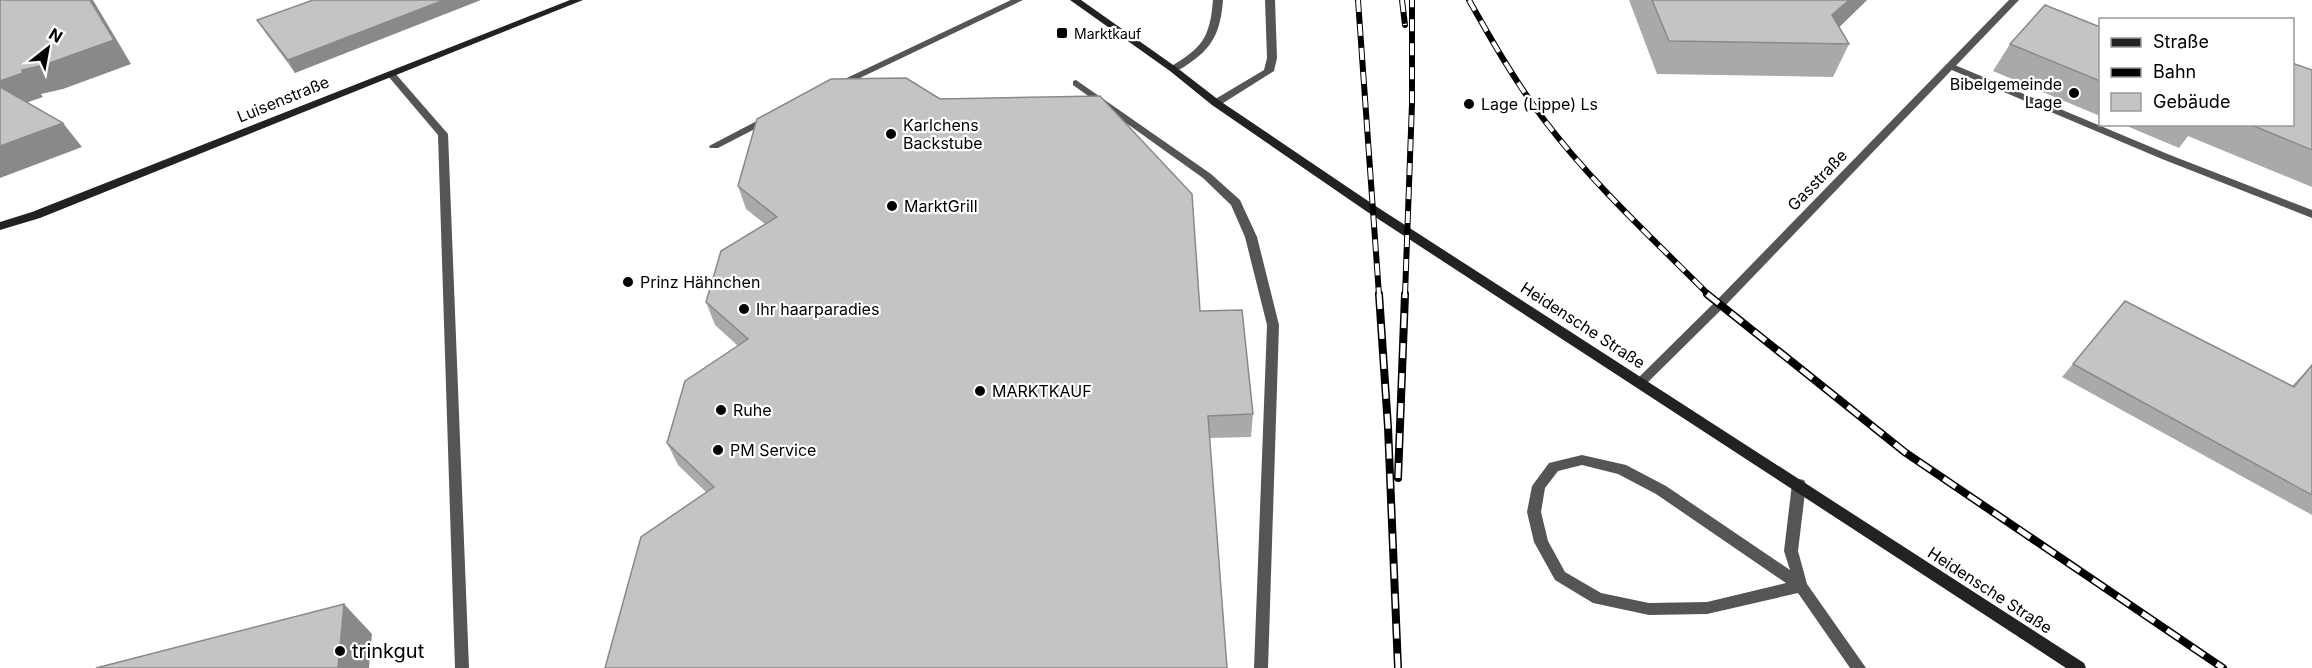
<svg xmlns="http://www.w3.org/2000/svg" width="2312" height="668" viewBox="0 0 2312 668" font-family="Inter,sans-serif">
  <style>
    .lines { fill: none; stroke-linecap: round; stroke-linejoin: round }
    .service { fill: #555; fill-rule: evenodd }
    .minor { fill: #555; fill-rule: evenodd }
    .secondary { fill: #222; fill-rule: evenodd }
    .rail-far1-casing { stroke: #000; stroke-width: 6 }
    .rail-casing { stroke: #000; stroke-width: 8 }
    .rail-far1 { stroke: #fff; stroke-width: 4; stroke-dasharray: 12; stroke-linecap: butt }
    .rail { stroke: #fff; stroke-width: 5; stroke-dasharray: 15; stroke-linecap: butt }
    .wall { fill: #a9a9a9 }
    .shaded-wall { fill: #898989 }
    .building { fill: #c4c4c4; stroke: #898989; stroke-width: 1.5 }
    .poi-dot { fill: #000; stroke: #fff; stroke-width: 2 }
    .labels { text-anchor: middle; dominant-baseline: central; stroke-width: 4.5; stroke-linejoin: round; paint-order: stroke }
    .far-poi-label { font-size: 14px; fill: #000; stroke: #fff; text-anchor: start }
    .poi-label { font-size: 16px; fill: #000; stroke: #fff; text-anchor: start }
    .street-label { font-size: 16px; fill: #000; stroke: #fff }
    .near-poi-label { font-size: 20px; fill: #000; stroke: #fff; text-anchor: start }
  </style>
  <rect width="100%" height="100%" fill="#fff"/>
  <g class="lines">
    <!-- service -->
    <g class="service">
      <path d="M1011,0H1023L841,87H833L832,85Z"/>
      <path d="M1213,0H1223C1221,27 1215,46 1191,62C1184,67 1178,72 1170,71V67C1202,48 1210,38 1213,0Z"/>
      <path d="M1265,0H1275L1277,58L1274,71L1220,105H1212V101L1264,70L1267,58Z"/>
      <path d="M1950,63L2170,155L2312,210V218L2162,159L1947,68L1945,66Z"/>
      <path d="M391,71L394,72L448,134L469,668H455L438,135L388,76L386,74Z"/>
      <path d="M1076,80L1211,174L1240,200L1257,237L1279,325L1268,668H1254L1267,325L1245,237L1231,205L1203,178L1073,85V81Z"/>
      <path d="M770,114L774,115V119L718,148H710L709,146Z"/>
      <path d="M1582,455L1626,465L1666,486L1790,570L1784,551L1792,484L1794,480L1799,479L1804,480L1806,484L1798,551L1807,584L1866,668H1850L1798,593L1707,614L1649,615L1593,603L1555,580L1534,542L1527,512L1532,486L1549,463ZM1582,465L1618,474L1656,494L1786,583L1707,602L1649,603L1601,593L1565,572L1548,541L1541,512L1545,488L1558,471Z"/>
    </g>
    <!-- minor -->
    <path class="minor" d="M2009,0H2019L1723,308L1645,385H1637L1635,382L1637,379L1715,302Z"/>
    <!-- secondary -->
    <g class="secondary">
      <path d="M570,0H583L40,218L0,230V222L32,212Z"/>
      <path d="M1070,0H1081L1176,67L1220,101L1374,205L2084,663L2086,668H2066L1366,211L1212,105L1170,71Z"/>
    </g>
    <defs>
      <g id="rail-far1">
        <path d="M1358,0L1379,295"/>
        <path d="M1402,0L1405,25"/>
        <path d="M1469,0C1492,41 1516,83 1545,121C1593,184 1653,239 1709,295"/>
        <path d="M1405,295L1412,103V0"/>
      </g>
      <g id="rail">
        <path d="M1379,294L1388,427L1398,668"/>
        <path d="M1707,294L1906,453L2223,668"/>
        <path d="M1398,478L1405,294"/>
      </g>
    </defs>
    <!-- rail-far1 casing -->
    <use href="#rail-far1" class="rail-far1-casing"/>
    <!-- rail casing -->
    <use href="#rail" class="rail-casing"/>
    <!-- rail-far1 -->
    <use href="#rail-far1" class="rail-far1"/>
    <!-- rail -->
    <use href="#rail" class="rail"/>
  </g>
  <!-- wall -->
  <g class="wall">
    <path d="M313,0L295,73L265,32L257,20Z"/>
    <path d="M1629,0H1867L1839,27L1849,44L1833,77L1657,74Z"/>
    <path d="M2100,27V116L1993,71L2010,44Z"/>
    <path d="M2312,70V187L2188,136L2179,148L2122,124H2292Z"/>
    <path d="M738,186L1200,311L1253,414L1251,437L1210,438L706,492L678,465L667,443L738,346L715,325L706,302L765,224L746,209Z"/>
    <path d="M2125,301L2292,386L2312,365V515L2062,377Z"/>
  </g>
  <!-- shaded-wall -->
  <g class="shaded-wall">
    <path d="M90,0H93L131,64L63,89L41,94L43,97L14,107L0,90V81Z"/>
    <path d="M444,0H481L295,73L288,60Z"/>
    <path d="M1849,0H1867L1822,44L1832,15Z"/>
    <path d="M63,123L82,147L0,178V146Z"/>
    <path d="M344,604L372,634L369,668H338Z"/>
  </g>
  <!-- building -->
  <g class="building">
    <path d="M0,0H90L114,40L44,65L22,70L23,73L0,81Z"/>
    <path d="M313,0H444L288,60L257,20Z"/>
    <path d="M1652,0H1849L1832,15L1849,44L1669,41Z"/>
    <path d="M2045,5L2100,27V81L2010,44Z"/>
    <path d="M2292,63L2312,70V150L2249,124H2292Z"/>
    <path d="M906,78L940,99L1100,96L1192,194L1200,311L1242,310L1253,414L1208,416L1227,668H605L641,537L714,487L667,443L685,381L748,339L706,302L721,251L777,217L738,186L757,119L831,79Z"/>
    <path d="M0,87L63,123L0,146Z"/>
    <path d="M2125,301L2294,387L2312,365V495L2073,364Z"/>
    <path d="M344,604L338,668H96Z"/>
  </g>
  <!-- markers -->
  <g class="poi-dot">
    <rect x="1056" y="27" width="12" height="12" rx="3"/>
    <circle cx="2074" cy="93" r="6"/>
    <circle cx="1469" cy="104" r="6"/>
    <circle cx="891" cy="134" r="6"/>
    <circle cx="892" cy="206" r="6"/>
    <circle cx="628" cy="282" r="6"/>
    <circle cx="744" cy="309" r="6"/>
    <circle cx="980" cy="391" r="6"/>
    <circle cx="721" cy="410" r="6"/>
    <circle cx="718" cy="450" r="6"/>
    <circle cx="340" cy="651" r="6"/>
  </g>
  <g class="labels">
    <!-- far-poi labels -->
    <g class="far-poi-label">
      <text x="1074" y="33">Marktkauf</text>
    </g>
    <!-- poi labels -->
    <g class="poi-label">
      <text x="2062" y="84" text-anchor="end">Bibelgemeinde<tspan x="2062" dy="18">Lage</tspan></text>
      <text x="1481" y="104">Lage (Lippe) Ls</text>
      <text x="903" y="125">Karlchens<tspan x="903" dy="18">Backstube</tspan></text>
      <text x="904" y="206">MarktGrill</text>
      <text x="640" y="282">Prinz Hähnchen</text>
      <text x="756" y="309">Ihr haarparadies</text>
      <text x="992" y="391">MARKTKAUF</text>
      <text x="733" y="410">Ruhe</text>
      <text x="730" y="450">PM Service</text>
    </g>
    <!-- street labels -->
    <g class="street-label">
      <text transform="translate(283 99) rotate(-22)">Luisenstraße</text>
      <text transform="translate(1817 180) rotate(-46)">Gasstraße</text>
      <text transform="translate(1583 325) rotate(33)">Heidensche Straße</text>
      <text transform="translate(1990 590) rotate(33)">Heidensche Straße</text>
    </g>
    <!-- near-poi labels -->
    <g class="near-poi-label">
      <text x="352" y="651">trinkgut</text>
    </g>
  </g>
  <!-- legend -->
  <rect x="2099" y="18" width="195" height="108" fill="#ffffff" stroke="#999999" stroke-width="1.5"/>
  <rect x="2111" y="38" width="30" height="9" fill="#222222" stroke="#999999" stroke-width="1.5"/>
  <text x="2153" y="48" font-size="18" fill="#000000">Straße</text>
  <rect x="2111" y="68" width="30" height="9" fill="#000000" stroke="#999999" stroke-width="1.5"/>
  <text x="2153" y="78" font-size="18" fill="#000000">Bahn</text>
  <rect x="2111" y="93" width="30" height="18" fill="#c4c4c4" stroke="#999999" stroke-width="1.5"/>
  <text x="2153" y="108" font-size="18" fill="#000000">Gebäude</text>
  <!-- north arrow -->
  <g transform="translate(48 48) rotate(31)" stroke="#ffffff" stroke-width="4.5" paint-order="stroke">
  <path d="M0-4.5L10 22L0 15L-10 22Z" fill="#000000"/>
  <text y="-9" font-size="16" font-weight="bold" text-anchor="middle" fill="#000000">N</text>
  </g>
</svg>
